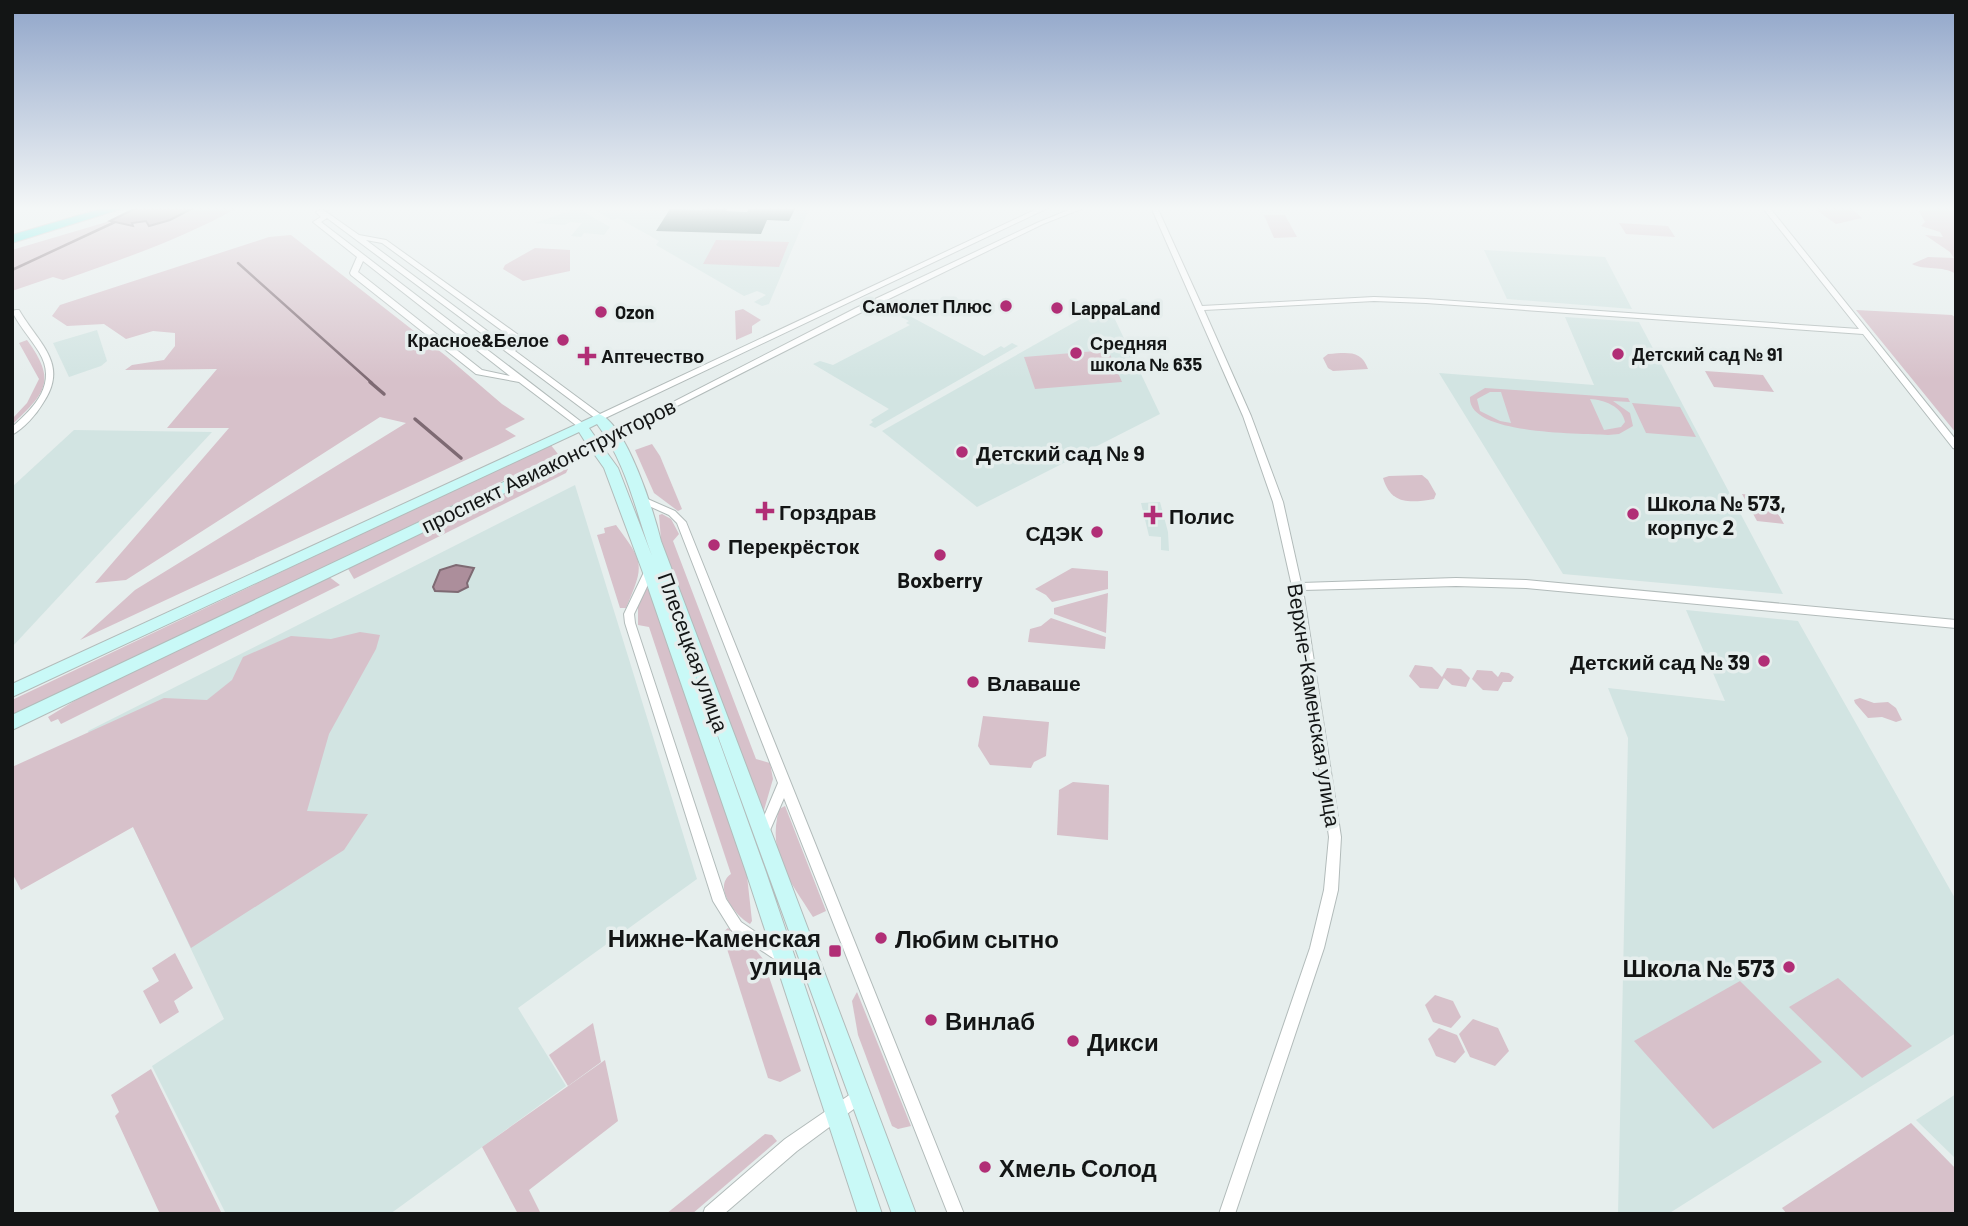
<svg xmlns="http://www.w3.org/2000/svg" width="1968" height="1226" viewBox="0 0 1968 1226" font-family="Barlow,sans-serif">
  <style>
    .built { fill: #d2e4e2 }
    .green { fill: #d7c1ca; fill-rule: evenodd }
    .water { fill: #ac8e9b; stroke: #7e6a73; stroke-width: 2 }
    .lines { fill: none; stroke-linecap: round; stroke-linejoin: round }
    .stream-far1 { stroke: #7e6a73; stroke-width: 2.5 }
    .stream { stroke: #7e6a73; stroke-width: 3.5 }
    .building { fill: #3f6260 }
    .street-casing { stroke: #b2bbba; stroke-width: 2 }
    .secondary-casing { stroke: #b2bbba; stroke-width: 2 }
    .highway-casing { stroke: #c6c7c7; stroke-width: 2 }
    .street { fill: #fff; fill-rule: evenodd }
    .secondary { fill: #c9f9f7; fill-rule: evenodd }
    .highway { fill: #4cece4; fill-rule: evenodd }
    .poi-dot { fill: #b12e76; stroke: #e6eeed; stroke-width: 2.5 }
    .labels { text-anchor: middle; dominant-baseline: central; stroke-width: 7; stroke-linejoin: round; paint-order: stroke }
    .far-poi-label { font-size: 18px; font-weight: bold; fill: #131515; stroke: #e6eeed; text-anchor: start }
    .poi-label { font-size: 21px; font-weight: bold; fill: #131515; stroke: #e6eeed; text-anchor: start }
    .street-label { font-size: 21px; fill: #131515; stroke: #e6eeed }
    .near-poi-label { font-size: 24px; font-weight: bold; fill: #131515; stroke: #e6eeed; text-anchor: start }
  </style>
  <rect width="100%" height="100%" fill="#e6eeed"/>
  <!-- built -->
  <g class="built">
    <path d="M590,207H810L769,304L762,306L754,302L766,295L757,291L744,296L656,245L659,241L618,218L612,220Z"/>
    <path d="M577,208L610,227L604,235L584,233L581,237L571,236L582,223L570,222L565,225L535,223Z"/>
    <path d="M1484,250L1605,257L1632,309L1507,299Z"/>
    <path d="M1098,309L1111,311L1160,414L977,507L882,431Z"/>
    <path d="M906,314L984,356L1001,346L1004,348L1012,343L1018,346L875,428L869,425L873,422L871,420L889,409L813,364L820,361L833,365L910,325L906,323L909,321L901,317Z"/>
    <path d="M1565,317L1639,322L1783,594L1563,574L1439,373L1594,385Z"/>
    <path d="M97,330L107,361L101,366L69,377L53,343Z"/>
    <path d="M74,430L212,432L12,647V487Z"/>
    <path d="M575,485L697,879L518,1008L566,1086L390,1214H226L152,1066L224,1019L88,731Z"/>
    <path d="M1160,502L1168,532L1169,551L1161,550V537L1149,536L1141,503Z"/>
    <path d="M1686,610L1798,621L1956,900V1033L1668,1214H1618L1628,738L1608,688L1725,701Z"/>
    <path d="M1956,1094V1159L1916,1120Z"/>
  </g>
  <!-- green -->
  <g class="green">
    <path d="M195,207H239C184,238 123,259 63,280L53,277L12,291V250L110,221L122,224L138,220H170Z"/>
    <path d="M1812,207H1850L1862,218L1836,224Z"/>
    <path d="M1934,207H1956V274C1942,265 1925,271 1912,264L1928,257L1954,258L1950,252L1925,235L1943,237L1940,232L1921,226L1925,222L1919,211L1933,210Z"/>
    <path d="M1264,215H1285L1297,237L1274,238Z"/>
    <path d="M1619,223L1668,226L1675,237L1626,234Z"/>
    <path d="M291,235L446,356L502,404L525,419L505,429L516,436L498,445L80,640L135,590L406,423L380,417L126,580L95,583L229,428H167L217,369L125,370L132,365L164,360L175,346V333L153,331L126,339L104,324L67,326L52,316L60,305L269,237Z"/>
    <path d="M716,240L789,242L779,267L703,264Z"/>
    <path d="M535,248L570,250V271L523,281L503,269L505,265Z"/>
    <path d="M743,309L761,320L752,326V333L736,340L735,311Z"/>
    <path d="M1856,310L1952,315L1956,318V433Z"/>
    <path d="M27,340C57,381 46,392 12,425V419L27,403L39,379L19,343Z"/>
    <path d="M1108,350L1122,382L1035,389L1024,357Z"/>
    <path d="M1328,354C1346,353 1361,349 1368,369L1333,371L1328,368L1323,358Z"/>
    <path d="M1705,371L1763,375L1774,392L1714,387Z"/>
    <path d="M1485,388L1628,398L1630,402L1613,401L1630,413L1633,426L1619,434L1608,435C1580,433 1467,435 1470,397ZM1490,392H1501L1511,423L1500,421L1480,411L1477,399ZM1590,399C1604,400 1622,406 1625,422L1621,427L1604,430Z"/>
    <path d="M1632,403L1680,407L1696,437L1646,433Z"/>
    <path d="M550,444L558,454L12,719V700Z"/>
    <path d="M652,444L660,456L682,509L678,511L654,493L635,450Z"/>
    <path d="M565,464L568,469L566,473L354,579L347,567Z"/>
    <path d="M1422,475L1428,480L1436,494L1434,499C1410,503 1391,505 1383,478L1389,476Z"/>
    <path d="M1742,494L1768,496L1784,524L1757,521Z"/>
    <path d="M662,514L671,519L679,534L673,541L756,759L770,763L773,779L764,810L761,809L661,540L659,515Z"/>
    <path d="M616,525C644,563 645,564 626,608H620L597,535L605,533L604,528Z"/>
    <path d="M1072,568L1108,571V589L1052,602L1046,595L1035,589Z"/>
    <path d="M328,576L340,585L61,724L58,719L51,722L48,717L89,692Z"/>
    <path d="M646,589H649L746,867L752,921L750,924C736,916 712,887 731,874L649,627L638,625V606Z"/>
    <path d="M1108,593L1106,633L1054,614V608Z"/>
    <path d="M1051,618L1106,637L1105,649L1028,642L1030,629L1041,626Z"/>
    <path d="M360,632L380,635L376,649L329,734L307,811L368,814L344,850L191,948L133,827L21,890L12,873V767L164,698L207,700L232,680L243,657L291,636L331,639Z"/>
    <path d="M1415,665L1432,667L1442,677L1447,668L1461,669L1470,678L1466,687L1452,685L1444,678L1438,689L1420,688L1409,676Z"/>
    <path d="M1477,670L1492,671L1498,677L1501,672L1509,673L1514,677L1511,682H1503L1498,691L1483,690L1472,679Z"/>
    <path d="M1860,698L1874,703L1888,702L1896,708L1902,720L1896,722L1882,717L1868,718L1855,703L1854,700Z"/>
    <path d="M983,716L1049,722L1046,756L1034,762L1031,768L990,765L978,746Z"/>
    <path d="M1073,782L1109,785L1108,840L1057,835L1059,790Z"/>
    <path d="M785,806L826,911L813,917C790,880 767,855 779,809Z"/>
    <path d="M728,928L754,948L763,959L801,1071L780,1082L768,1078L722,933Z"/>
    <path d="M175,953L193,988L174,1001L179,1012L160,1024L143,991L159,981L152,968Z"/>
    <path d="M1838,978L1912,1046L1862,1078L1789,1007Z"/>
    <path d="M1740,981L1822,1062L1713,1129L1634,1041Z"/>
    <path d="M857,992L911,1126L898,1129L892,1126L858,1035L852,1001Z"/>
    <path d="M1435,995L1453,1001L1461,1017L1451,1028L1433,1022L1425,1005Z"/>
    <path d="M1473,1019L1498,1028L1509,1051L1495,1066L1470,1057L1459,1034Z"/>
    <path d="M593,1023L601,1062L568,1086L549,1055Z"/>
    <path d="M1439,1028L1457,1035L1465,1052L1455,1063L1436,1056L1428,1039Z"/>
    <path d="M605,1060L618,1121L529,1190L541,1214H518L482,1147Z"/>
    <path d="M151,1069L222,1214H160L115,1116L119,1112L111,1095Z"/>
    <path d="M1911,1123L1956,1169V1214H1787L1782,1208Z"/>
    <path d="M765,1134L772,1135L777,1141L692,1214H666Z"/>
  </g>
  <!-- water -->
  <g class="water">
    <path d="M138,207H195L170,220L149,226L146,221L132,223L133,226L110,221Z"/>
    <path d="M456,565L474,568L467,583L468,587L458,592L435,591L433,587L440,570Z"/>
  </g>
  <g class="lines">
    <!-- stream-far1 -->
    <g class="stream-far1">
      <path d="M238,263L372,383"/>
      <path d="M12,270L115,222"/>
    </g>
    <!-- stream -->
    <g class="stream">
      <path d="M370,382L384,394"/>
      <path d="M415,419L461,458"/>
    </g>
  </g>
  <!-- building -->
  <path class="building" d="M703,207H728L726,211L747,212L750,207H796L789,221L767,220L761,234L656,231L670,209L702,210Z"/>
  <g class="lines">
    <defs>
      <g id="street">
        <path d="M1041,207H1050L599,421L327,218L321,222L584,424L585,426L581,429L519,382L476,374L351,275L350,273L357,257L313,222L321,217L316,212L322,209L359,235L386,240L524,339V343L515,351L600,414ZM366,240L382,243L516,341L510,348ZM363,261L510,376L482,370L358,272Z"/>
        <path d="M1076,207H1086L1043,224L862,312L616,437H610L609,435L856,308L1039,222Z"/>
        <path d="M1151,207H1157L1202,306L1374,297L1426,299L1859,329L1762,207H1769L1956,440V449L1953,448L1863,334L1426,303L1374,301L1204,310L1251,416L1283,502L1301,583L1456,578L1526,580L1956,620V628L1526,588L1456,586L1303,590L1341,837L1338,890L1324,948L1235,1214H1219L1310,948L1324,890L1329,837L1296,604L1273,502L1243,416Z"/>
        <path d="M16,310H19C38,343 70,364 43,403C36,415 24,428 12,435V427C35,407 58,383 39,352C31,339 21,328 14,315H12V311Z"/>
        <path d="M643,497L675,511L686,522L964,1214H948L784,798L767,837L763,838L759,837L757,833L778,783L677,523L669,515L640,502L638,500Z"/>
        <path d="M650,567L655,570L634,614L635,623L726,899L741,922L788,954L790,959L788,964L783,965L731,930L713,901L625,623L624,614L645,570Z"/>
        <path d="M861,1087L866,1090L869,1095L866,1100L797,1151L724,1214H703L705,1208L785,1139Z"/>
      </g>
      <path id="secondary" d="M599,414C627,424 654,513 661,541L916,1214H892L679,629L766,872L882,1214H858L746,872L642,570L604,468L592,451L12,730V715L586,443L579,432L12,697V684ZM597,424C627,464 635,510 652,556L618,468L602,446L608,441L606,438H596L589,428Z"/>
      <path id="highway" d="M107,207H127L12,243V235Z"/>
    </defs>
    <!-- street casing -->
    <use href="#street" class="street-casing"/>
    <!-- secondary casing -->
    <use href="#secondary" class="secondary-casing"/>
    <!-- highway casing -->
    <use href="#highway" class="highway-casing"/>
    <!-- street -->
    <use href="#street" class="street"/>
    <!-- secondary -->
    <use href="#secondary" class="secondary"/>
    <!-- highway -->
    <use href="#highway" class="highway"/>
  </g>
  <!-- sky -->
  <linearGradient id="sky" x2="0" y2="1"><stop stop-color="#90a5c9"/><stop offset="0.55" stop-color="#f4f7f7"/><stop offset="1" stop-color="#f4f7f7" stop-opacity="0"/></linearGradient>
  <rect width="1968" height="379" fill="url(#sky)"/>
  <!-- markers -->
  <g class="poi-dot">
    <circle cx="1006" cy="306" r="7"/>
    <circle cx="1057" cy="308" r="7"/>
    <circle cx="601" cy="312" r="7"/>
    <circle cx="563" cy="340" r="7"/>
    <circle cx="1076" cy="353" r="7"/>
    <circle cx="1618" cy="354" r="7"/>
    <path d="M583.5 345.5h7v7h7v7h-7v7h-7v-7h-7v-7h7z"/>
    <circle cx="962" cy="452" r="7"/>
    <path d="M761.5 500.5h7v7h7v7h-7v7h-7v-7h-7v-7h7z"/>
    <circle cx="1633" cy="514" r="7"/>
    <path d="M1149.5 504.5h7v7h7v7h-7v7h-7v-7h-7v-7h7z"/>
    <circle cx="1097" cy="532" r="7"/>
    <circle cx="714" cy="545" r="7"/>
    <circle cx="940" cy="555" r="7"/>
    <circle cx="1764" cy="661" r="7"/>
    <circle cx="973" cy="682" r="7"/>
    <circle cx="881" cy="938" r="7"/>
    <rect x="828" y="944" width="14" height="14" rx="3.5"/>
    <circle cx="1789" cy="967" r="7"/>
    <circle cx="931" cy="1020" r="7"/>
    <circle cx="1073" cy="1041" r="7"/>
    <circle cx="985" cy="1167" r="7"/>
  </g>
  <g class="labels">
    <!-- far-poi labels -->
    <g class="far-poi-label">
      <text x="992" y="306" text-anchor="end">Самолет Плюс</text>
      <text x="1071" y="308">LappaLand</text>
      <text x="615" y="312">Ozon</text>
      <text x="549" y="340" text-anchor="end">Красное&amp;Белое</text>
      <text x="1090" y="343">Средняя<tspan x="1090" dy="21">школа № 635</tspan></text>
      <text x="1632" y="354">Детский сад № 91</text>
      <text x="601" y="356">Аптечество</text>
    </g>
    <!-- poi labels -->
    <g class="poi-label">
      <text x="976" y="452">Детский сад № 9</text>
      <text x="1647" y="502">Школа № 573,<tspan x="1647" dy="24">корпус 2</tspan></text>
      <text x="779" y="511">Горздрав</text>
      <text x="1169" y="515">Полис</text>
      <text x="1083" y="532" text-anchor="end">СДЭК</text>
      <text x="728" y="545">Перекрёсток</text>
      <text x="940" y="579" text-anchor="middle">Boxberry</text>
      <text x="1750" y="661" text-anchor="end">Детский сад № 39</text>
      <text x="987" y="682">Влаваше</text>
    </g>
    <!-- street labels -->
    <g class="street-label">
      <text transform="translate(548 465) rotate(-26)">проспект Авиаконструкторов</text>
      <text transform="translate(694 652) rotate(70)">Плесецкая улица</text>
      <text transform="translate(1315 705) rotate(81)">Верхне-Каменская улица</text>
    </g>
    <!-- near-poi labels -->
    <g class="near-poi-label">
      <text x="821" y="937" text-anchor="end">Нижне-Каменская<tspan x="821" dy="28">улица</tspan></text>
      <text x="895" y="938">Любим сытно</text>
      <text x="1775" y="967" text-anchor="end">Школа № 573</text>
      <text x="945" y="1020">Винлаб</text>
      <text x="1087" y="1041">Дикси</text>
      <text x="999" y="1167">Хмель Солод</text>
    </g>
  </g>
  <!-- border -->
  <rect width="1968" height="1226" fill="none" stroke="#131515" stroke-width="28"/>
</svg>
